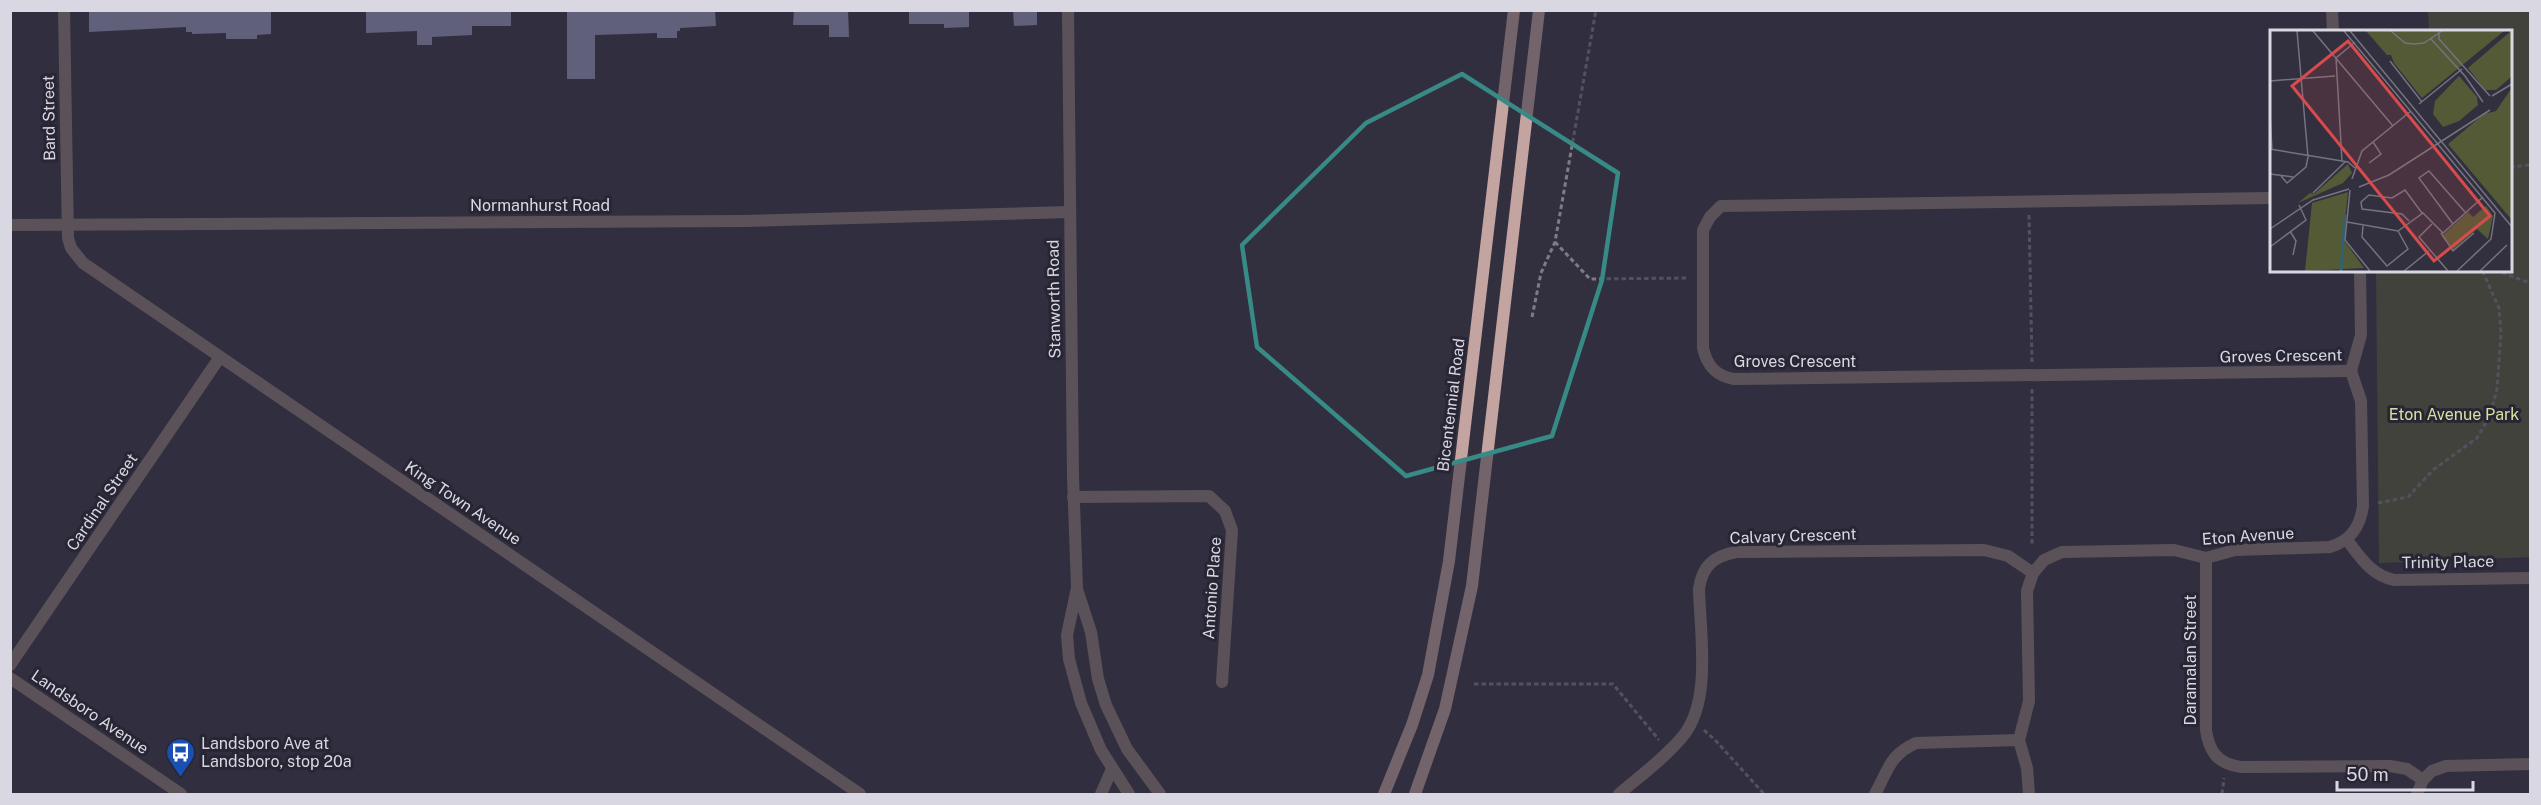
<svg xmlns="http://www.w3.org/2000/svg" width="2541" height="805" viewBox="0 0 2541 805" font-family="'Public Sans',sans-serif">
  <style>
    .green { fill: #545a36 }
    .building { fill: #9c9cc2 }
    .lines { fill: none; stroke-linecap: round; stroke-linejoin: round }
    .path { stroke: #7d7b88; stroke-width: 3; stroke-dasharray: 4.5 3; stroke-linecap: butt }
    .minor { stroke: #8f7b78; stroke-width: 12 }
    .secondary { stroke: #c4a4a0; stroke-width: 12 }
    .marked { fill: none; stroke: #378a85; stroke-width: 4.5; stroke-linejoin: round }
    .labels { text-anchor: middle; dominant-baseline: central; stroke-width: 6; stroke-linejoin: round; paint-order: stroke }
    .street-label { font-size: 16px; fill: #d9d8e2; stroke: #282534 }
    .park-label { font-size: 16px; fill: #d6e1a0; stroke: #282534 }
    .poi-label { font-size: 16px; fill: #d9d8e2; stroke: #282534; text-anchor: start }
    .inset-river { fill: none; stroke: #31626d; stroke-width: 3 }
    .inset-road { fill: none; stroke: #757380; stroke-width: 1.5 }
    .view { fill: #d74b4d; fill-opacity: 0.15; stroke: #d74b4d; stroke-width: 3 }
    .inset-edge { fill: none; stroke: #d9d8e2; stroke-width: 3 }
  </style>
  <rect width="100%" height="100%" fill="#322f3f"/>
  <!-- green -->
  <path class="green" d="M2428,11H2530V557L2379,563L2376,270H2510V32L2429,31Z"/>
  <!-- building -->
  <g class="building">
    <path d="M89,10H271V34L257,35V39H226V33L192,34V32H186V27L89,32Z"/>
    <path d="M366,10H511V26H472V35L432,37V45H417V31L366,33Z"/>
    <path d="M567,10H715L716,26L680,28V31H677V38H657V33L595,35V79H567Z"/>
    <path d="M794,10H848L849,37H829V25H793Z"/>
    <path d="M909,10H969V27L944,28V24H909Z"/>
    <path d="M1013,10H1037V25L1014,26Z"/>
  </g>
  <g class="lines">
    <!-- path -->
    <g class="path">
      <path d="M2510,167L2530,165"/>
      <path d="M2029,215L2032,362"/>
      <path d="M1555,242L1590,279L1688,278"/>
      <path d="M2495,270L2530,283"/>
      <path d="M1532,317L1541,273L1555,242L1596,10"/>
      <path d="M2032,389V544"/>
      <path d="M2378,503L2408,497L2433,470L2477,438L2490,416L2497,389L2501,333L2499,308L2482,270"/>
      <path d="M1474,684H1613L1659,740"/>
      <path d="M1704,730L1716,741L1764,794"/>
      <path d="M2222,794L2224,778"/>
    </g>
    <!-- minor -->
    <g class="minor">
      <path d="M64,10L68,238L71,248L83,263L860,794"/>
      <path d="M1068,10L1073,476L1077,588L1067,635L1069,659L1081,703L1101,750L1129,794"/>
      <path d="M2332,10L2333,32"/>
      <path d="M2271,198L1721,206L1710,217L1703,230V348C1707,366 1716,376 1734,379L2351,371"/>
      <path d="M10,225L743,221L1070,212"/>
      <path d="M1073,497L1209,496L1225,511L1232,530L1222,682"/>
      <path d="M2347,540C2361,558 2371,575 2394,580L2530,578"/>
      <path d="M2206,558V730C2209,752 2218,764 2241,767L2390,766L2407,769L2423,780L2432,771L2446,766L2530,764"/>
      <path d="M1077,589L1091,632L1098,679L1106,705L1127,749L1160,794"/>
      <path d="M10,665L220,357"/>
      <path d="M10,678L181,794"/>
      <path d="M1101,794L1112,769"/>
      <path d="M1619,794C1640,776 1665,758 1683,736C1712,701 1700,632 1699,589C1702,566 1714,556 1736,552L1984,550L2008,556L2033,573"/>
      <path d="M1875,794C1888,771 1889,755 1916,743L2019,740"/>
      <path d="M2029,794L2027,768L2019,740L2029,701L2027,591L2033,573L2044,560L2062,552L2174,550L2206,558L2235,550L2330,547C2350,541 2360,528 2363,506L2361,401L2351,371L2361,335L2360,270"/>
      <path d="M2417,794L2423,780"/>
    </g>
    <!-- secondary -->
    <g class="secondary">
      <path d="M1384,794L1412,725L1428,675L1449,561L1514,10"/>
      <path d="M1415,794L1445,709L1472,586L1539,10"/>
    </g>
  </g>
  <!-- marked area -->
  <path d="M0 0H2541V805H0ZM1462,74L1618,173L1602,280L1552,436L1406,476L1257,347L1242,245L1366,123Z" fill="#322f3f" fill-opacity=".55" fill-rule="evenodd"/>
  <path class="marked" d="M1462,74L1618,173L1602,280L1552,436L1406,476L1257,347L1242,245L1366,123Z"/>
  <!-- icons -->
  <defs>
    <symbol id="bus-pin" viewBox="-11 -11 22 30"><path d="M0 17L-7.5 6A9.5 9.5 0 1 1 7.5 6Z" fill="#1a4fb4" stroke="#282534"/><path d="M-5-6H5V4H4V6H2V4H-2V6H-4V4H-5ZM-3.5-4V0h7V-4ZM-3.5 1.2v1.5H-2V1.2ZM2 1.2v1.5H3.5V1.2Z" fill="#fff"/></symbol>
  </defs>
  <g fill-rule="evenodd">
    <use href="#bus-pin" x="164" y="736" width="33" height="45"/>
  </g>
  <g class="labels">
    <!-- street labels -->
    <g class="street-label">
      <text transform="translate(49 118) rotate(-91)">Bard Street</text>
      <text x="540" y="205">Normanhurst Road</text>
      <text transform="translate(1054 299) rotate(-91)">Stanworth Road</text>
      <text transform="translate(2281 356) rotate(-1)">Groves Crescent</text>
      <text x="1795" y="361">Groves Crescent</text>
      <text transform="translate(1451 405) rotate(-83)">Bicentennial Road</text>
      <text transform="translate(102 502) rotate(-56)">Cardinal Street</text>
      <text transform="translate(463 503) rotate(34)">King Town Avenue</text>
      <text transform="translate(1793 536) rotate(-2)">Calvary Crescent</text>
      <text transform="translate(2248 536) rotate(-4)">Eton Avenue</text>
      <text transform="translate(2448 562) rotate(-1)">Trinity Place</text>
      <text transform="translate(1212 588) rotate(-86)">Antonio Place</text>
      <text transform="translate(2190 660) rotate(-90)">Daramalan Street</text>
      <text transform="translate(90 712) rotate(34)">Landsboro Avenue</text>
    </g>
    <!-- park labels -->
    <g class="park-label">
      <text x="2454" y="414">Eton Avenue Park</text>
    </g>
    <!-- poi labels -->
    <g class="poi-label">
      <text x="201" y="743">Landsboro Ave at<tspan x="201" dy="18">Landsboro, stop 20a</tspan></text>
    </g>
  </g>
  <!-- overview -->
  <g transform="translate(2270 30)">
    <rect width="242" height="242" fill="#322f3f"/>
    <path d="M96,1H234L152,68L124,33L121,25H117ZM241,1V47L226,60H215L198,38ZM189,46L207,67L208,75L189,91L173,97L163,84L165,71ZM241,59V189L178,114L214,84L226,81ZM78,134L82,143L73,153L28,173L40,163L44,164ZM78,162L73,209L94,238L35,241L42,173ZM216,176L223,186L218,209L207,199L183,220L172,206L198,182L203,187Z" fill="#545a36"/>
    <path class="inset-river" d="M71,241L75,185"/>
    <path class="inset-road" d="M43,1L123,96M74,1L225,183L221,209L187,241M80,1L242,197M121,1L135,13L144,14L154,13L172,1M169,2V9L220,66M161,9L195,46L213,72M66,28L72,131M66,28L85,12M120,31L152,72M0,51L65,46M222,66L242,54M149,74L192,39M0,83L2,120M0,119L78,132L85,138M99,133L111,124L103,112M0,144L23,147M11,146L17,153L36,137L38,127L27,1M82,149L92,121L141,81M89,157L119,145L220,80M80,160L75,210L100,241M43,163L75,132M139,191L132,184L92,179L91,172L99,165L122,168L135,160L152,183M77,192L128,201L153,183L173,203L213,167M162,194L149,207L178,241M183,194L149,148L159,141L195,182M93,196L92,207L117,236L138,219L128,201M0,199L43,170L79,159M20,201L26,211L23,225M171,203L183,221L204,203M0,217L36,190L29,175M134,241L159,221M210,241L237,215"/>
    <path class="view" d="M78,11L220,186L164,231L22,56Z"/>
    <rect width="242" height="242" class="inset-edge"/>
  </g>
  <!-- border -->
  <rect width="2541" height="805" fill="none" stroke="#d9d8e2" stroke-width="24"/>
  <!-- scale -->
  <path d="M2337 781v9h136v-9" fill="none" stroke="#d9d8e2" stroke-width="3"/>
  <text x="2346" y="781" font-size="18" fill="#d9d8e2" stroke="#282534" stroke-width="4.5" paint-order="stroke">50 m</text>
</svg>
